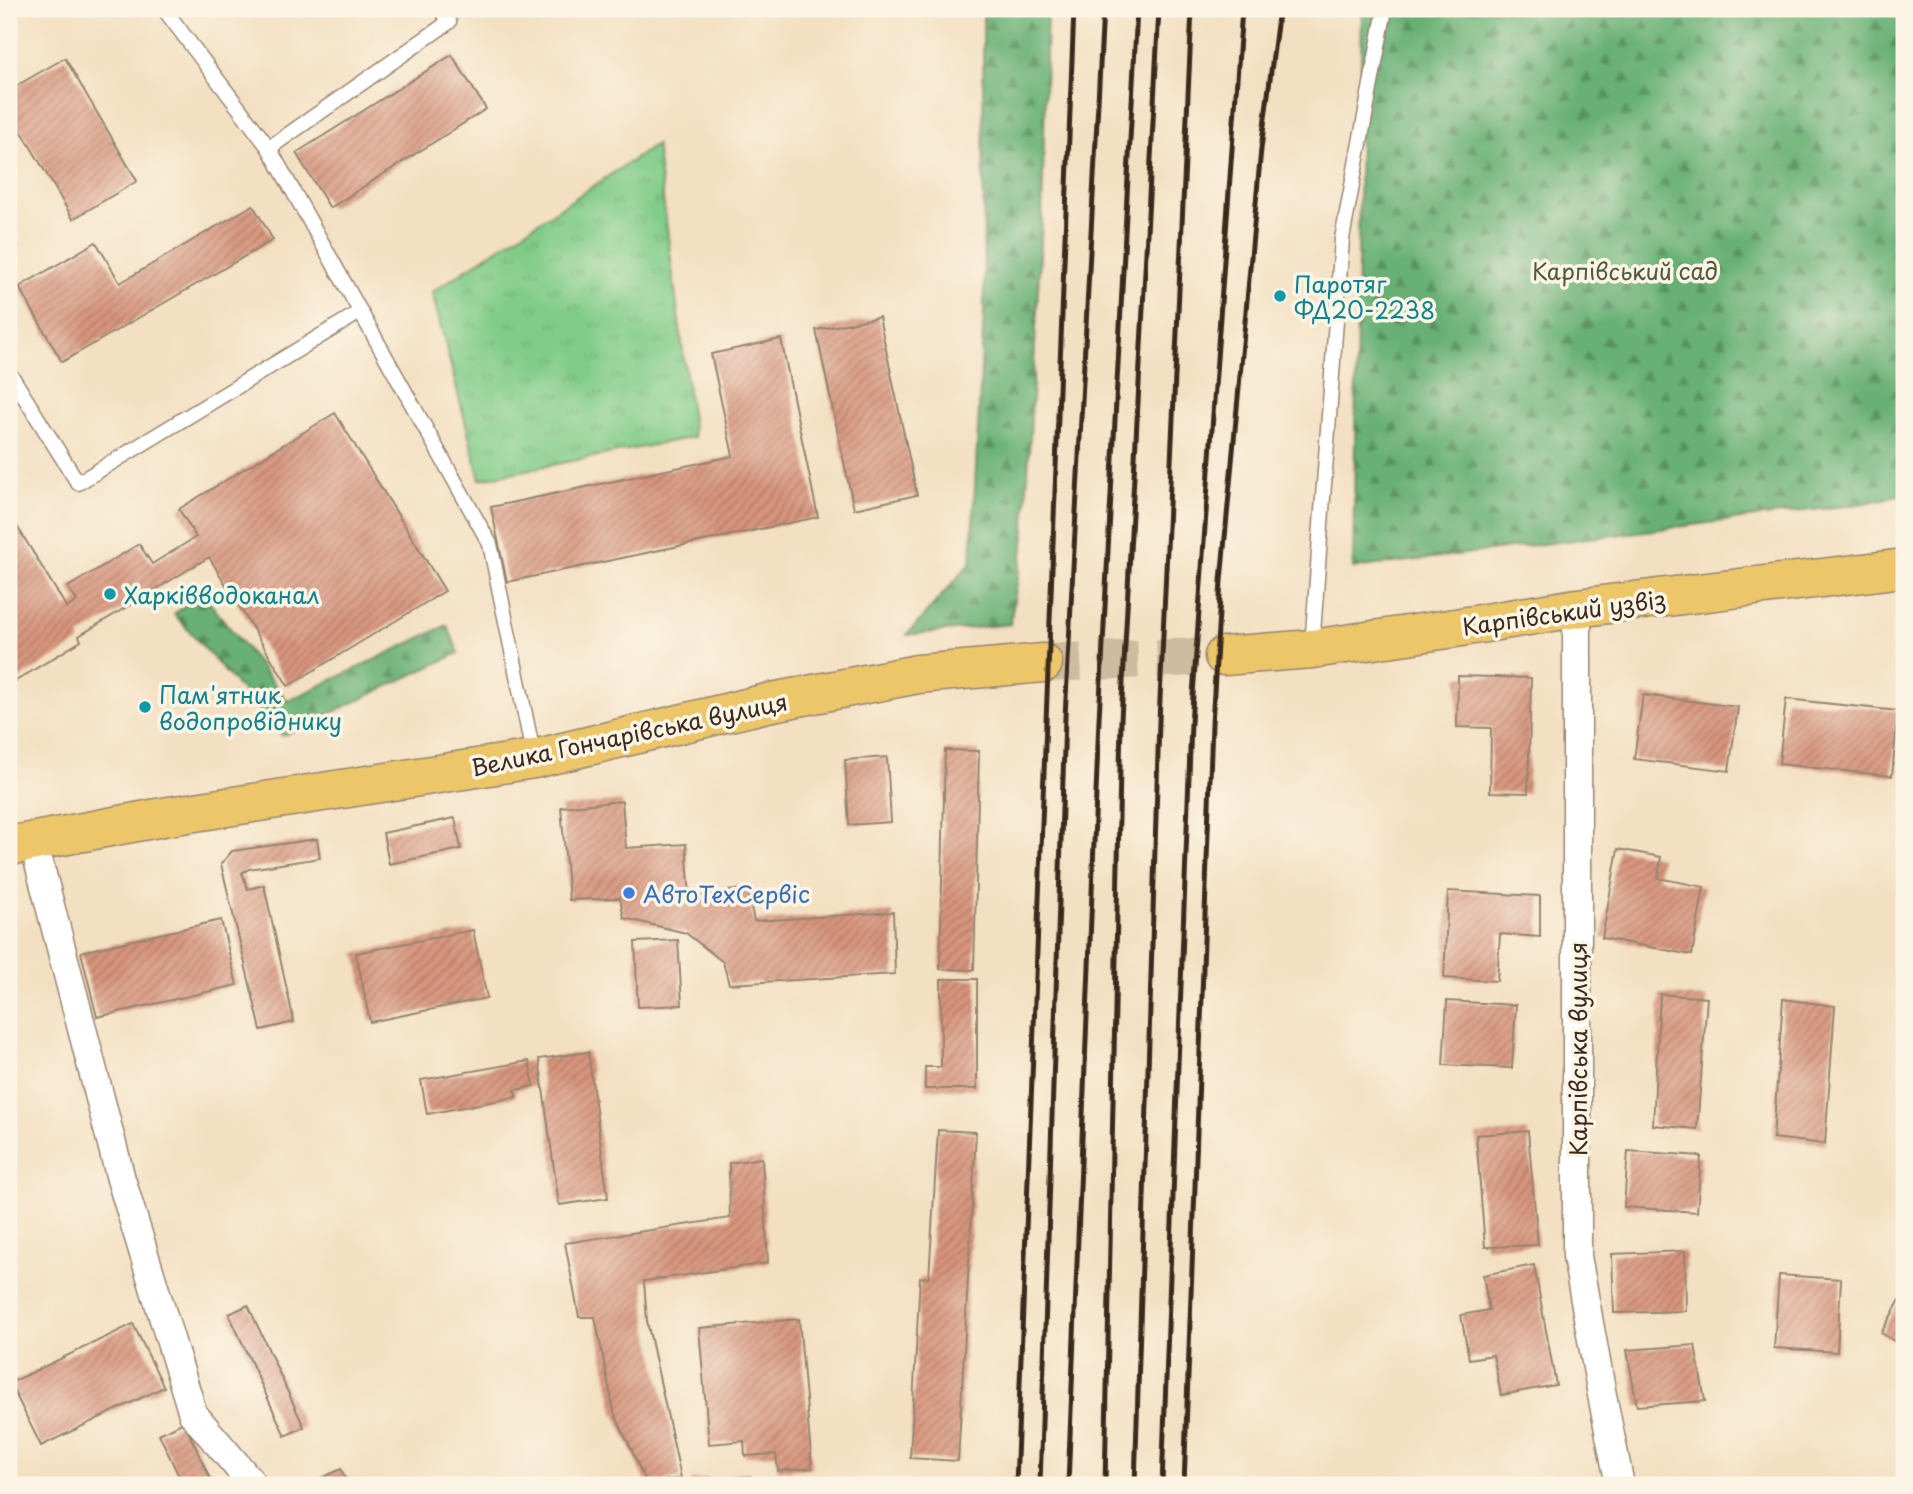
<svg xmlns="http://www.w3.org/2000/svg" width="1913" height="1494" viewBox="0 0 1913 1494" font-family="'Playpen Sans',sans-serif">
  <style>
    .forest { fill: url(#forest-firs); stroke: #526d4a; stroke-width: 2 }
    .park { fill: url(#park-tufts); stroke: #5e7b54; stroke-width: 2 }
    .building { fill: url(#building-hatch) }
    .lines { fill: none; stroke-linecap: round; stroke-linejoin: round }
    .primary-tunnel { stroke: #cebba0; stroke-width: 38; stroke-dasharray: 38 19; stroke-linecap: butt }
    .lane-casing { stroke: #978470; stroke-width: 17 }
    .street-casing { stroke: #978470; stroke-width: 31 }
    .primary-casing { stroke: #978470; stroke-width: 41 }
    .lane { stroke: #fff; stroke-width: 14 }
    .street { stroke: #fff; stroke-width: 28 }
    .primary { stroke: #ecc669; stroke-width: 38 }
    .rail { stroke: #3b2a1e; stroke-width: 5 }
    .culture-dot { fill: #0f9aa8; stroke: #fcf5e5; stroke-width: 2.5 }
    .shop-dot { fill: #3f7fe0; stroke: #fcf5e5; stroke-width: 2.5 }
    .labels { text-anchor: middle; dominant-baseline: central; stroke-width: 7; stroke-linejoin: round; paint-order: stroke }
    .park-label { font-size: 23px; fill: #505b3e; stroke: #fcf5e5 }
    .culture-label { font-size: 23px; fill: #0d838f; stroke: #fcf5e5; text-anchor: start }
    .street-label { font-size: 23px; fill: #3b2a1e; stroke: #fcf5e5 }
    .shop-label { font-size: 23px; fill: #366cbe; stroke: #fcf5e5; text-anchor: start }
  </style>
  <defs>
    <pattern id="forest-firs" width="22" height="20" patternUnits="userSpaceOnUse" patternTransform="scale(1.75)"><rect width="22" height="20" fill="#68b075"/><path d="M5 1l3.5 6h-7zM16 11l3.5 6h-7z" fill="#578f5f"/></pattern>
    <pattern id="park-tufts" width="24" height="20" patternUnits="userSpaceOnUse" patternTransform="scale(1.75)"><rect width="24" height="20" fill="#81cc89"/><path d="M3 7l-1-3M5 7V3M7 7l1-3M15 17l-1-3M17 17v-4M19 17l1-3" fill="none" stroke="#70af76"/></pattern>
    <pattern id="building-hatch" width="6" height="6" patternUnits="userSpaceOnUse" patternTransform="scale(1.75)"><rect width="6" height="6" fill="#d7947d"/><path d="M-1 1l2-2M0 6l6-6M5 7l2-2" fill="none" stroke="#b07966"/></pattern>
  </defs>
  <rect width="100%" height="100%" fill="#fcf5e5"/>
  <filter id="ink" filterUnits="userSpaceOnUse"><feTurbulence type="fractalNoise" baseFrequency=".0143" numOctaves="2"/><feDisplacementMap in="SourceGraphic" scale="14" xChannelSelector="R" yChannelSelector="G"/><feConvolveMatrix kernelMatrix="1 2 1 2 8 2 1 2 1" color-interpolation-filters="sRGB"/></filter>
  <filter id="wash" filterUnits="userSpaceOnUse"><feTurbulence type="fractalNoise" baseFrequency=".00686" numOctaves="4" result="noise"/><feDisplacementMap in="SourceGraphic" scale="28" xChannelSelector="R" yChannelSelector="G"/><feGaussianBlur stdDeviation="1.57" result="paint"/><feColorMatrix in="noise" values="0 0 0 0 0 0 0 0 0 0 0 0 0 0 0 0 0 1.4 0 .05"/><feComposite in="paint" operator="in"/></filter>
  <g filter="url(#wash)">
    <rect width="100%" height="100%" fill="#f3dfc1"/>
    <!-- forest -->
    <g class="forest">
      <path d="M983,9H1047L1042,219L1024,543L1010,624L907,635L971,562L984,312Z"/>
      <path d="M1362,9H1904V495L1859,504L1353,568Z"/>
      <path d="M202,593L288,701L447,625L459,653L282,736L174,614Z"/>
    </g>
    <!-- park -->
    <path class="park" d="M656,145L694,437L480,479L432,292Z"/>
    <g id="blocks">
      <!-- building -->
      <g class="building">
        <path d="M452,55L486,109L330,208L296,153Z"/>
        <path d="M65,58L137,181L73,219L9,110V90Z"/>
        <path d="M253,205L273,240L62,362L19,287L96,242L120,283Z"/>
        <path d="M9,233L18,247L9,253Z"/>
        <path d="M879,317L917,495L854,509L816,330Z"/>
        <path d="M781,339L818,517L507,582L491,507L733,456L711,354Z"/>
        <path d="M335,413L445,591L288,686L209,557L79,636L81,641L9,685V513L67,608L77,601L68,587L139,544L152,564L196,537L179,509Z"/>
        <path d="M1458,676L1531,678L1528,793L1490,792L1491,728L1457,727Z"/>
        <path d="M1643,695L1738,707L1729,771L1634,759Z"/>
        <path d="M1786,699L1898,711L1892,776L1779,764Z"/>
        <path d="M945,750L979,751L974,970L940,969Z"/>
        <path d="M887,757L891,822L849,825L845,760Z"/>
        <path d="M622,801L626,848L686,844L690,898L747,888L754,921L893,912L895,974L729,984L723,962L686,933L624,918L620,898L569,900L561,807Z"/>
        <path d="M455,818L461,849L389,864L383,833Z"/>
        <path d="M317,839L320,858L249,869L242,873L248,889L264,885L294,1022L261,1030L221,864L232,851Z"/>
        <path d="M1618,849L1661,857L1658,878L1704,887L1692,955L1602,938Z"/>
        <path d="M1448,891L1540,896V937L1500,934L1497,981L1444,978Z"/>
        <path d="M221,920L237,985L97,1017L81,952Z"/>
        <path d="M473,930L487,998L370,1022L356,953Z"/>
        <path d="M678,940L682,1005L638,1007L635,942Z"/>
        <path d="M941,979H977V1089H925V1067H941Z"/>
        <path d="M1660,994L1707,998L1697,1129L1653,1125Z"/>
        <path d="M1783,999L1835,1006L1825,1144L1773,1138Z"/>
        <path d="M1447,1001L1516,1005L1512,1068L1443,1065Z"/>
        <path d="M588,1052L608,1198L559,1205L539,1059Z"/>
        <path d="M529,1061L534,1086L515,1090L516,1097L427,1114L421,1080Z"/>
        <path d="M938,1130L976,1132L958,1461L910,1458L920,1277L929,1278Z"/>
        <path d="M1528,1131L1538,1245L1485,1247L1476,1135Z"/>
        <path d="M1628,1151L1701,1156L1697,1212L1624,1207Z"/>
        <path d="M762,1158L768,1263L644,1281L647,1321L681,1478L647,1484L614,1412L595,1317H579L565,1243L730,1218L729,1163Z"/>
        <path d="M1685,1251L1686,1311L1614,1313L1612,1254Z"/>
        <path d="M1534,1265L1556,1385L1501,1395L1493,1355L1469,1359L1461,1315L1489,1310L1483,1275Z"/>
        <path d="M1779,1275L1841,1279L1837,1352L1774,1348Z"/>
        <path d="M1904,1293V1347L1881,1333Z"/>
        <path d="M248,1305L304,1427L285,1436L229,1314Z"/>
        <path d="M799,1319L812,1468L778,1471L776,1454L745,1456L744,1441L709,1444L699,1328Z"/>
        <path d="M133,1324L164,1387L41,1446L10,1383Z"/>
        <path d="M1695,1345L1705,1401L1637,1406L1627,1350Z"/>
        <path d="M184,1422L213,1485H183L159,1434Z"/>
        <path d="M341,1469L348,1485H311L310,1483Z"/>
        <path d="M751,1476L752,1485H691V1480Z"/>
      </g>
    </g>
  </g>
  <g filter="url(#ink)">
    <use href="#blocks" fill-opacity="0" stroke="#978470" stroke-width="2"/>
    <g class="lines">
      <!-- primary-tunnel -->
      <path class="primary-tunnel" d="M1043,663L1224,656"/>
      <defs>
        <g id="lane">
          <path d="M164,9L269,148"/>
          <path d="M441,9L449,22L269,148L490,544L534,758"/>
          <path d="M12,377L78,483L360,312"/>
          <path d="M1312,647L1342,239L1385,9"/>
        </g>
        <g id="street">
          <path d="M1577,608V1256L1602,1395L1620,1485"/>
          <path d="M33,840L121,1179L193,1414L250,1481"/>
        </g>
        <g id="primary">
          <path d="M1224,656L1312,649L1455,628L1577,608L1904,568"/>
          <path d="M9,846L163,817L534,759L767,703L918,674L1043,663"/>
        </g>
      </defs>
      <!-- lane casing -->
      <use href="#lane" class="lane-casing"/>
      <!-- street casing -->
      <use href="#street" class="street-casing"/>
      <!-- primary casing -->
      <use href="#primary" class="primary-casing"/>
      <!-- lane -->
      <use href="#lane" class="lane"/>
      <!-- street -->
      <use href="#street" class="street"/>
      <!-- primary -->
      <use href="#primary" class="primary"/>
      <!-- rail -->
      <g class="rail">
        <path d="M1016,1485L1074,9"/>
        <path d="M1040,1485L1065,717L1103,9"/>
        <path d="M1068,1485L1099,719L1137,9"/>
        <path d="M1105,1485L1121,720L1159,9"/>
        <path d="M1135,1485L1159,721L1192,9"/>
        <path d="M1162,1485L1191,723L1242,9"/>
        <path d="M1184,1485L1212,724L1221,581L1261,149L1279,9"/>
      </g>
    </g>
  </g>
  <!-- markers -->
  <g class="culture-dot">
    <circle cx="1280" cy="296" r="7"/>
    <circle cx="110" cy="594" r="7"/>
    <circle cx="145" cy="707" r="7"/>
  </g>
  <circle class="shop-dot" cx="629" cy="893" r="7"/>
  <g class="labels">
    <!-- park labels -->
    <g class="park-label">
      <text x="1625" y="270">Карпівський сад</text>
    </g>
    <!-- culture labels -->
    <g class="culture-label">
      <text x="1294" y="283">Паротяг<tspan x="1294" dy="26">ФД20-2238</tspan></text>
      <text x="124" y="594">Харківводоканал</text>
      <text x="159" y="694">Пам'ятник<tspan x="159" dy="26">водопровіднику</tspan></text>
    </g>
    <!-- street labels -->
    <g class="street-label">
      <text transform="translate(1564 612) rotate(-8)">Карпівський узвіз</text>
      <text transform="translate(629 734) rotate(-12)">Велика Гончарівська вулиця</text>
      <text transform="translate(1577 1049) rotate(-90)">Карпівська вулиця</text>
    </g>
    <!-- shop labels -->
    <g class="shop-label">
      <text x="643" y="893">АвтоТехСервіс</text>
    </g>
  </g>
  <!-- margin -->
  <rect width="1913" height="1494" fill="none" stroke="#fcf5e5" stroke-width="35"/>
</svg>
